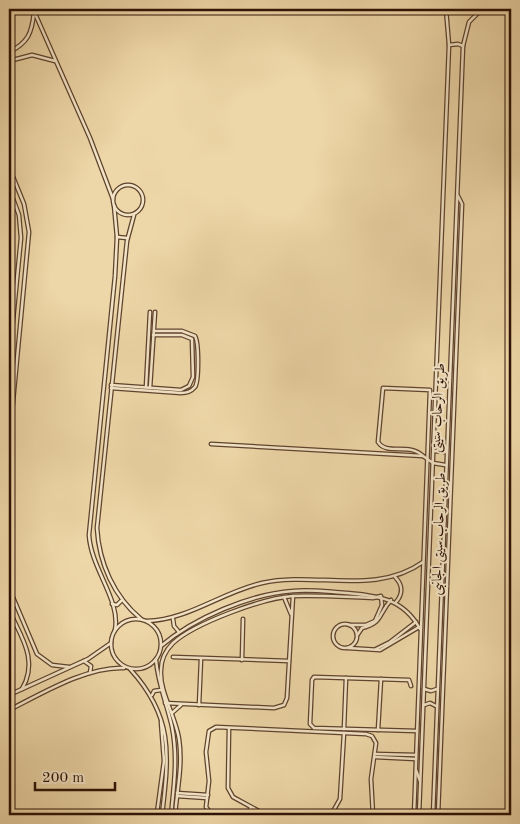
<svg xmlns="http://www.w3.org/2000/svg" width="520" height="824" viewBox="0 0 520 824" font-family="'Old Standard TT',Amiri,serif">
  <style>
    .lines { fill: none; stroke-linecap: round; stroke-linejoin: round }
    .minor-casing { stroke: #5e432e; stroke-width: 5 }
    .tertiary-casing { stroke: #5e432e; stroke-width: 5 }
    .secondary-casing { stroke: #2e1206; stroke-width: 5.5 }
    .minor { stroke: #f3e4c6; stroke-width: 2.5 }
    .tertiary { stroke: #f3e4c6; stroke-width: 2.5 }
    .secondary { stroke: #f3e4c6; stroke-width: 3 }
    .labels { text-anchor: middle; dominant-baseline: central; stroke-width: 4; stroke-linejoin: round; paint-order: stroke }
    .street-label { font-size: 14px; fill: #2e1206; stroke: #f3e4c6 }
  </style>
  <rect width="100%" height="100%" fill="#edd6a7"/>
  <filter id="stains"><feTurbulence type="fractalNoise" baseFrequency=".004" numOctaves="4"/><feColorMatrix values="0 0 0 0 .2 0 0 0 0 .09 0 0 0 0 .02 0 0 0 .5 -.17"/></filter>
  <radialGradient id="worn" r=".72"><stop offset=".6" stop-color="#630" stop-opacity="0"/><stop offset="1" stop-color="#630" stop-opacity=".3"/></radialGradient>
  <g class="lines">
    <defs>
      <g id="minor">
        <path d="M449,45L458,44L463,46"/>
        <path d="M9,52C28,43 32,33 34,12"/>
        <path d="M9,61L32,55L55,61"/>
        <path d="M9,167L24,204L29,232L9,444"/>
        <path d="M9,188L19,215L21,238L9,361"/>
        <path d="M111,385L181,390L189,386L193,377L192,339L182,335H153"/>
        <path d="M146,387L150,312"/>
        <path d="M111,388L181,393C186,393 191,392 195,387C199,381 199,343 195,336L182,331H154"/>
        <path d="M150,388L155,312"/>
        <path d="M211,444L423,456L433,463L445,465"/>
        <path d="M434,451L446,452"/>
        <path d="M395,577C403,585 403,594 396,602"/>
        <path d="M9,588L37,654L52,665L69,667"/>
        <path d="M284,597L291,614"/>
        <path d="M9,610C21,637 39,660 22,689"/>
        <path d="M173,619L174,626L179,632"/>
        <path d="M147,621C188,620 222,592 262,583C315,571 376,596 423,562"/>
        <circle cx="345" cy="636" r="12"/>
        <path d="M358,634L362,628C383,623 378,614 391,600"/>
        <path d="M161,646C194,618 250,594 293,591C311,589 329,592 346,593C378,596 403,598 420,629"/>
        <path d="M348,648L380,650L419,627"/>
        <path d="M376,649L390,642L416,622"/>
        <path d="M173,657L289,661"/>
        <path d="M156,660C158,684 167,704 172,727C178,757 174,785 171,815"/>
        <path d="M242,660L243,619"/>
        <path d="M130,669C174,717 169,755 162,815"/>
        <path d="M411,686L409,680L314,677L312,680L310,724L314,728L417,731"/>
        <path d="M424,689L431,691L437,689"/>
        <path d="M152,695L154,691L161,690"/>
        <path d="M165,703L274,708L284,705L287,698L293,596"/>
        <path d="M199,705L201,659"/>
        <path d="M424,705L430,703L436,706"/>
        <path d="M172,713L181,705"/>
        <path d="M161,722L164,761L157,813L162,814"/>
        <path d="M229,728L228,788L233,797L266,815"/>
        <path d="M344,729L346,678"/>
        <path d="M378,730L381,679"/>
        <path d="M375,754L416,755"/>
        <path d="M375,757L416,759"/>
        <path d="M416,770L420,781"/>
        <path d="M177,793L208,795"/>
        <path d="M177,796L207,798"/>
        <path d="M175,815C177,790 183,765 179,739C176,717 159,691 161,670C161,660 166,650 173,643C195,623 263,598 293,596C319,595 346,597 373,598L381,596L382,605L375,621L366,625H349"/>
        <path d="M212,815L206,807L209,781L206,752L209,731L216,727L366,734L372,736L376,743L371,779L373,815"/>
        <path d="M248,815L251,807"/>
        <path d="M331,815L340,799L344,733"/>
        <path d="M414,815L430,390L383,388L378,442C387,456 409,442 423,456"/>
        <path d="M419,815L449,45L446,9"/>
        <path d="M433,815L463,46L469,22L482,9"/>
        <path d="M438,815L462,204L458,196"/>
      </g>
      <g id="tertiary">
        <path d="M33,9L90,138L113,199"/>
        <circle cx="128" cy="200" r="15"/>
        <path d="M114,205L117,237L115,276L89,535C91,569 121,600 115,630"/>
        <path d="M134,215L127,241L97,528C99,563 114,597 141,619"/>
        <path d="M117,237L127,238"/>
        <path d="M112,604L117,605L121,601"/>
        <circle cx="136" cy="644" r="25"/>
        <path d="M84,661L91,666L90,673"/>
        <path d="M9,695L88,659L111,643"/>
        <path d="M9,710C41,694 87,666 124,668"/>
      </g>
      <path id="secondary" d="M502,9L511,13"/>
    </defs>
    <!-- minor casing -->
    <use href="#minor" class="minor-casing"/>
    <!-- tertiary casing -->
    <use href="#tertiary" class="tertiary-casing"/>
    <!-- secondary casing -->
    <use href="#secondary" class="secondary-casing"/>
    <!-- minor -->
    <use href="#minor" class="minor"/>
    <!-- tertiary -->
    <use href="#tertiary" class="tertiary"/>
    <!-- secondary -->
    <use href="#secondary" class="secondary"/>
  </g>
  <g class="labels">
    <!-- street labels -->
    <g class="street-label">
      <text transform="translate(438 408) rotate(-87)">طريق الرحاب سيتى</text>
      <text transform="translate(439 534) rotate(-88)">طريق الرحاب سيتى الجانبى</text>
    </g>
  </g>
  <!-- margin -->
  <rect width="520" height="824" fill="none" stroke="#edd6a7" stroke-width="30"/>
  <rect x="10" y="10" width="500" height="804" fill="none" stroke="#2e1206" stroke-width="2.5"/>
  <rect x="15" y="15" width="490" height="794" fill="none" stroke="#2e1206"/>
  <!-- scale -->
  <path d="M35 782v8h80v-8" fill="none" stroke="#2e1206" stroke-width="2.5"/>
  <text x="42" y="782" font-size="15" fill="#2e1206" stroke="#f3e4c6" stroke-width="4" paint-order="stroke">200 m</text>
  <rect width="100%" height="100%" filter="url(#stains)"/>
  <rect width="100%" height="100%" fill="url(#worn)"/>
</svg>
